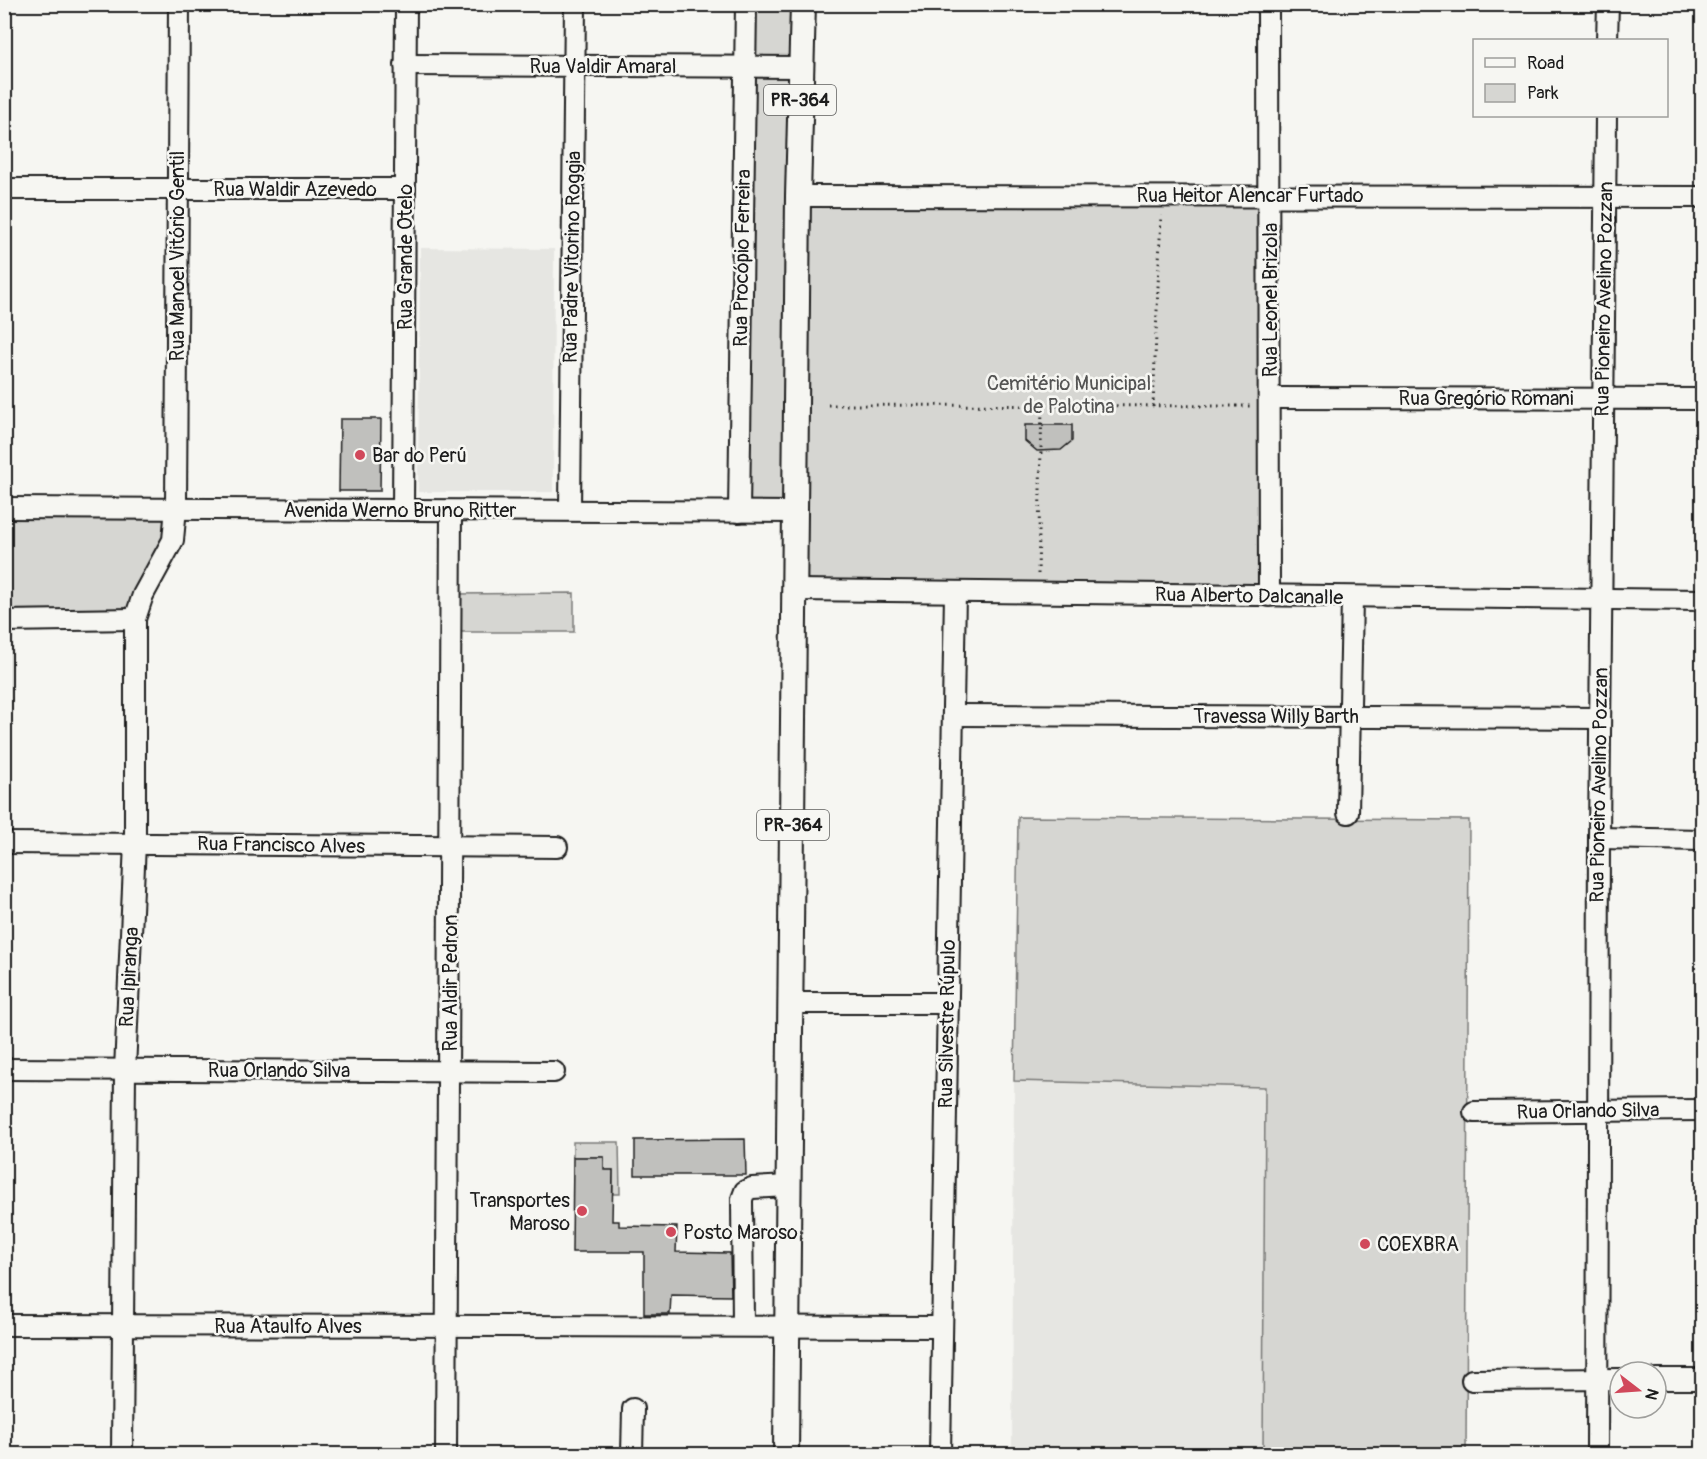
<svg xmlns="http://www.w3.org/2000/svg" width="1707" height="1459" viewBox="0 0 1707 1459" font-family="Pangolin,sans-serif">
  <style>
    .built { fill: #e6e6e2 }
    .green { fill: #d6d6d2; stroke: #797977; stroke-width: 1.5 }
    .building { fill: #c0c0bd; stroke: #1c1c1c; stroke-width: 1.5 }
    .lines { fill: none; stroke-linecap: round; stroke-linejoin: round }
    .minor-casing { stroke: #1c1c1c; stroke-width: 24 }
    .major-casing { stroke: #1c1c1c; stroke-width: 28 }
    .path { stroke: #1c1c1c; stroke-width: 3; stroke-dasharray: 1.5 4.5; stroke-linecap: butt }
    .minor { stroke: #f6f6f2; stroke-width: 20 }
    .major { stroke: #f6f6f2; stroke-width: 24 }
    .poi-dot { fill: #d1495b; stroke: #f6f6f2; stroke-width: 2 }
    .labels { text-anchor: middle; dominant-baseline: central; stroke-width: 5; stroke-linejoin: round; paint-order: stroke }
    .shield { fill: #f6f6f2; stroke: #5d5d5c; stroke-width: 1.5 }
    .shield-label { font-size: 18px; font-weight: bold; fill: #1c1c1c }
    .street-label { font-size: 20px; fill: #1c1c1c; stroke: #f6f6f2 }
    .park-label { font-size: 20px; fill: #545453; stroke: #f6f6f2 }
    .poi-label { font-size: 20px; fill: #1c1c1c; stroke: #f6f6f2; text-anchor: start }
  </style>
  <rect width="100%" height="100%" fill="#f6f6f2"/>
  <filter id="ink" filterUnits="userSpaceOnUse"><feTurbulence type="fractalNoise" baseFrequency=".0167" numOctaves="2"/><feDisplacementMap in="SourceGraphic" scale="12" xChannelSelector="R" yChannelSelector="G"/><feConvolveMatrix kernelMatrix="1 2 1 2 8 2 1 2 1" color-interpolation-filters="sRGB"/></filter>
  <g filter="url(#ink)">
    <!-- built -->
    <g class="built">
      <path d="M420,248L554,249L553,492H418Z"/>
      <path d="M4,621H14L12,724H5Z"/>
      <path d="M1014,1081L1265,1087L1263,1454H1012Z"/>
    </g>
    <!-- green -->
    <g class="green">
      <path d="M746,5H803L798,196L1270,195L1269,596L796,590V512H739Z"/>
      <path d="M5,508H176L135,619L5,621Z"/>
      <path d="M574,593V632H451V594Z"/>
      <path d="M1018,817L1469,820L1466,1454H1263L1265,1087L1014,1081Z"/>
      <path d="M573,1142H619L620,1194H613V1170H604V1157H573Z"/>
    </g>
    <!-- building -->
    <g class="building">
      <path d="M340,419H381L380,491H339Z"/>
      <path d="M1025,425H1072V441L1061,450L1037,451L1025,441Z"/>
      <path d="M745,1139L746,1175H635V1140Z"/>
      <path d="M573,1157H604V1170H613L612,1221H619V1226L677,1227L676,1252L730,1253L731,1296L671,1295L670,1314H644V1252H572Z"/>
    </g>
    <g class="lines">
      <defs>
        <g id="minor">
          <path d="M1268,4L1269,596"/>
          <path d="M1607,40L1608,4"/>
          <path d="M405,65L801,67"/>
          <path d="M4,189H405"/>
          <path d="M798,196L1702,197"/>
          <path d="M1270,398L1702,399"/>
          <path d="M4,508L796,512"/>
          <path d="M403,510L406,4"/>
          <path d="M570,510L575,4"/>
          <path d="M739,512L746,4"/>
          <path d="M796,590L1702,600"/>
          <path d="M4,621L135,619"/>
          <path d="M953,715L1600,718"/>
          <path d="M1348,813L1352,597"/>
          <path d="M1599,838L1702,840"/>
          <path d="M4,843L557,847"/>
          <path d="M792,1003H948"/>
          <path d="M4,1069L554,1072"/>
          <path d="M1474,1112L1702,1110"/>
          <path d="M4,1325L941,1327"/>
          <path d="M743,1325L742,1199L745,1191L752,1188L788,1186"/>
          <path d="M1656,1379H1702"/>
          <path d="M1472,1380L1620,1379"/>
          <path d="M122,1454L125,1070L135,843V619L143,595L173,540L176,508L179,4"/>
          <path d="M446,1454L451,511"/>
          <path d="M632,1454L633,1409"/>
          <path d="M940,1454L955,593"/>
          <path d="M1597,1454L1599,838L1606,116"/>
        </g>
        <path id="major" d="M786,1454L798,196L803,4"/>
      </defs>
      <!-- minor casing -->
      <use href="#minor" class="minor-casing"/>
      <!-- major casing -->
      <use href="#major" class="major-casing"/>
      <!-- path -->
      <g class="path">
        <path d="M828,405L1251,406"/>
        <path d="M1153,407L1161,215"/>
        <path d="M1038,574L1042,407"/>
      </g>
      <!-- minor -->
      <use href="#minor" class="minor"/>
      <!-- major -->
      <use href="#major" class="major"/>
    </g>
  </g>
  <!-- markers -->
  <g class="poi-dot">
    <circle cx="360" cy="455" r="6"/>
    <circle cx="582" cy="1211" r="6"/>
    <circle cx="671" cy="1232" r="6"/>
    <circle cx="1365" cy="1244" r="6"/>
  </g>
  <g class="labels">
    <!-- shield labels -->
    <g class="shield">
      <rect x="764" y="85" width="72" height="30" rx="4.5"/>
      <rect x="757" y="810" width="72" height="30" rx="4.5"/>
    </g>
    <g class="shield-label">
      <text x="800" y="100">PR-364</text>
      <text x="793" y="825">PR-364</text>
    </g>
    <!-- street labels -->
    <g class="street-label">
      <text x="603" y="66">Rua Valdir Amaral</text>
      <text x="295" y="189">Rua Waldir Azevedo</text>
      <text x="1250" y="195">Rua Heitor Alencar Furtado</text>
      <text transform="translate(177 256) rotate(-90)">Rua Manoel Vitório Gentil</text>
      <text transform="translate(405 257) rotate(-90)">Rua Grande Otelo</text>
      <text transform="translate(572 257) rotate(-89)">Rua Padre Vitorino Roggia</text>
      <text transform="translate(742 258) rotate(-89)">Rua Procópio Ferreira</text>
      <text transform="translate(1604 299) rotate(-89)">Rua Pioneiro Avelino Pozzan</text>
      <text transform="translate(1270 300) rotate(-90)">Rua Leonel Brizola</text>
      <text x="1486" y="398">Rua Gregório Romani</text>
      <text x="400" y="510">Avenida Werno Bruno Ritter</text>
      <text transform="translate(1249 596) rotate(1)">Rua Alberto Dalcanalle</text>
      <text x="1276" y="716">Travessa Willy Barth</text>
      <text transform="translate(1599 785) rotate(-89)">Rua Pioneiro Avelino Pozzan</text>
      <text transform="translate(281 845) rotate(1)">Rua Francisco Alves</text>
      <text transform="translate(129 977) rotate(-87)">Rua Ipiranga</text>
      <text transform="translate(450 983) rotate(-90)">Rua Aldir Pedron</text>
      <text transform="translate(947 1024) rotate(-89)">Rua Silvestre Rúpulo</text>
      <text x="279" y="1070">Rua Orlando Silva</text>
      <text transform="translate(1588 1111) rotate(-1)">Rua Orlando Silva</text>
      <text x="288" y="1326">Rua Ataulfo Alves</text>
    </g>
    <!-- park labels -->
    <g class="park-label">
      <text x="1069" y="383">Cemitério Municipal<tspan x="1069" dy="23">de Palotina</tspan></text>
    </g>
    <!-- poi labels -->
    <g class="poi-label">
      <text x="372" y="455">Bar do Perú</text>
      <text x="570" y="1200" text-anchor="end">Transportes<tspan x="570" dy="23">Maroso</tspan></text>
      <text x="683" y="1232">Posto Maroso</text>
      <text x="1377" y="1244">COEXBRA</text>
    </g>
  </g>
  <!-- margin -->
  <rect width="1707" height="1459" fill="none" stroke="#f6f6f2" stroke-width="24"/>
  <rect x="12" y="12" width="1683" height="1435" fill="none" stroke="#1c1c1c" stroke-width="2" filter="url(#ink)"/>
  <!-- legend -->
  <rect x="1473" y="39" width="195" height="78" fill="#f6f6f2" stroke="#9f9f9c" stroke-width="1.5"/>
  <rect x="1485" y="58" width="30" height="9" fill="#f6f6f2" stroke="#9f9f9c" stroke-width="1.5"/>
  <text x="1527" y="69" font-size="18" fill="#1c1c1c">Road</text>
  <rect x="1485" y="84" width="30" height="18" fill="#d6d6d2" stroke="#9f9f9c" stroke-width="1.5"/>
  <text x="1527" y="99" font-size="18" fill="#1c1c1c">Park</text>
  <!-- north arrow -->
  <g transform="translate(1638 1390) rotate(107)"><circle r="28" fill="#f6f6f2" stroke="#9f9f9c" stroke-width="1.5"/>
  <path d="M0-4.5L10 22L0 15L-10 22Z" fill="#d1495b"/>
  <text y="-9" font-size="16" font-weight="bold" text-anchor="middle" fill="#1c1c1c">N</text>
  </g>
</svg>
